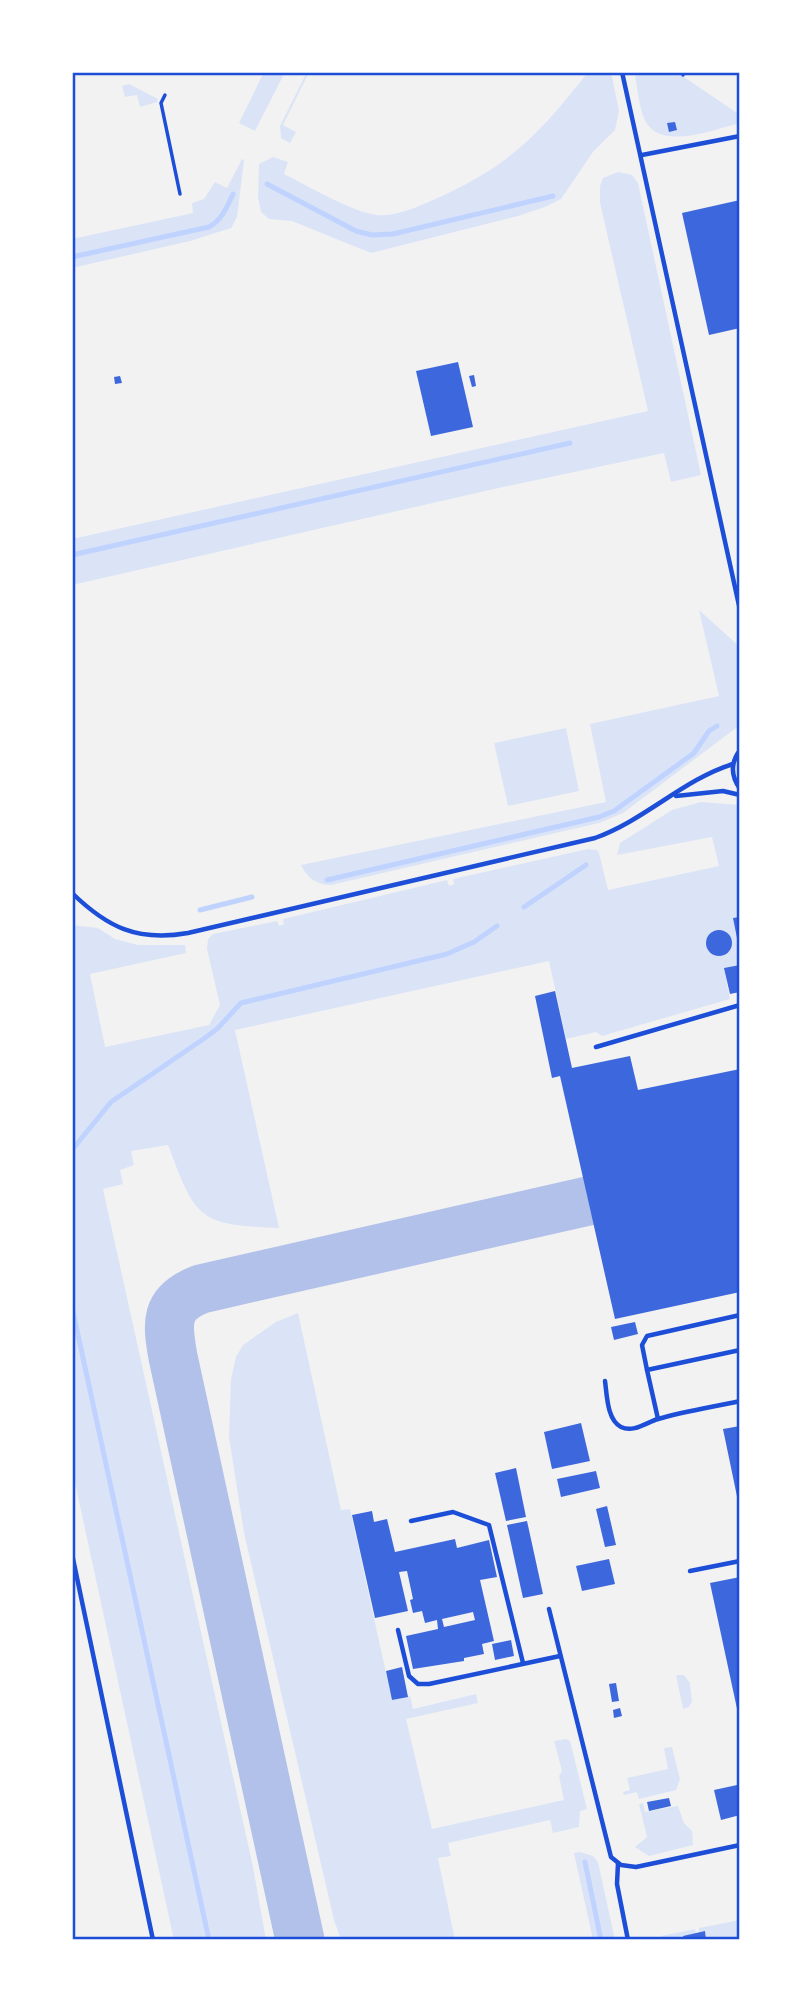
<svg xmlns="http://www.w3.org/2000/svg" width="812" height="2012" viewBox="0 0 812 2012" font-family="'Exo 2',sans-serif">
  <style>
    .green { fill: #dbe4f7 }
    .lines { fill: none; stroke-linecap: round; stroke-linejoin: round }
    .stream { stroke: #bfd3fe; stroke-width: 5 }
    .taxiway { stroke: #b2c1ea; stroke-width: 49 }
    .building { fill: #3d67dc; fill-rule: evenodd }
    .path { stroke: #1d4ed8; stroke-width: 3.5 }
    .service { stroke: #1d4ed8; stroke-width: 4.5 }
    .neatline { fill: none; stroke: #1d4ed8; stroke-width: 2.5 }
  </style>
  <rect width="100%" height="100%" fill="#f2f2f2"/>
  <!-- green -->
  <g class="green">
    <path d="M264,72H285L255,131L239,123Z"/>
    <path d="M307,72H309L283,125L296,132L290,143L281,138L280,126Z"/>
    <path d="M588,72H611L619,111L615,130L593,152L561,199L545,207L518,216L371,253L292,221L269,219L261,212L258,197L259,164L273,157L288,162L284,174C306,185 354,213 377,215C395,217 417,207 433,200C509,166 538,136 588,72Z"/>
    <path d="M643,72H680L681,75L740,115V123C715,129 666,150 647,124C639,111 638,90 635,76Z"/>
    <path d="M129,84L158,99L157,102L140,107L137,95L125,97L122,86Z"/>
    <path d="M242,159L244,160L237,217L231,228L190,241L72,268V239L193,213L192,203L204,199L215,182L227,188Z"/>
    <path d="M618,172L632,175L638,183L701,475L671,482L664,453L503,487L72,585V539L648,411L600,203V186L603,178Z"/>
    <path d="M699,610L740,647V725L623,813L599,823L331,885C317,885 307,878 301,865L606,802L590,724L719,696Z"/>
    <path d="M566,728L579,791L508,806L494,743Z"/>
    <path d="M701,802L740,805V978L726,980L730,999L602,1036L596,1032L566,1039L549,961L235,1030L279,1228C198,1225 196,1219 168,1145L131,1151L134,1165L120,1170L123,1184L103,1189L253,1867L266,1940H174L72,1469V925L98,928L115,939L138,945H185L186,953L90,974L105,1047L209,1025L220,1005L207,949L208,939L213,934L277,921L279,926L284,924L283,919L447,880L449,886L454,884L453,879L588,849L597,850L599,853L608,890L719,866L712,837L617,855L620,843L672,810Z"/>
    <path d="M298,1313L341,1510L350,1509L392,1700L410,1696L413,1709L476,1694L478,1703L406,1719L432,1829L564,1800L559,1776L562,1771L554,1741L566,1739L570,1741L587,1809L580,1811L579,1827L553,1833L550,1820L448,1843L451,1856L438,1858L455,1940H341L334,1920L244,1533L229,1437L231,1379L236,1357L243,1345L276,1322Z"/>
    <path d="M676,1675H684L690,1683L692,1702L689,1707L683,1709Z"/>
    <path d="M672,1747L680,1779L676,1790L639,1799L637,1792L624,1795L623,1792L630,1790L627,1778L668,1769L664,1748Z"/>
    <path d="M643,1803L645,1812L678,1806L684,1823L692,1831L693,1845L649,1856L635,1847L647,1837L639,1804Z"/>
    <path d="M580,1852L593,1856L598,1862L615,1940H593L574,1853Z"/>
    <path d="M740,1920V1940H657L662,1939L661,1936L695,1929L696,1933L699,1932V1928Z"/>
  </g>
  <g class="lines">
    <!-- stream -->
    <g class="stream">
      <path d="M267,184L356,231L372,235L393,234L553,196"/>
      <path d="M72,257L209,227C222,220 227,207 233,194"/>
      <path d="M72,555L570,443"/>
      <path d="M327,880L599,817L614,811L694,753L709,731L717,726"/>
      <path d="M524,907L586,865"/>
      <path d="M200,910L252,897"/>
      <path d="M72,1150L111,1102L202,1040L217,1029L241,1003L447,954L474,942L497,926"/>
      <path d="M72,1307L209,1940"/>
      <path d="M585,1862L601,1940"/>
    </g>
    <!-- taxiway -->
    <path class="taxiway" d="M300,1940L173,1357C167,1323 164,1303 201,1289L588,1201"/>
  </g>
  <!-- building -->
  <g class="building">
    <path d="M675,122L677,130L669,132L667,123Z"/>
    <path d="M740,200V328L709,335L682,213Z"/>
    <path d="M458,362L473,427L431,436L416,371Z"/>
    <path d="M474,375L476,386L472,387L469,376Z"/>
    <path d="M120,376L122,383L115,384L114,377Z"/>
    <path d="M740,917V947L739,948L733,918Z"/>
    <circle cx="719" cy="943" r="13"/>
    <path d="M740,965V992L730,994L724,968Z"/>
    <path d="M555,991L572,1068L630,1056L638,1090L740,1069V1292L615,1319L560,1076L552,1078L535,996Z"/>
    <path d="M635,1322L638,1334L614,1340L611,1327Z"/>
    <path d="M581,1423L590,1461L552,1469L544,1432Z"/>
    <path d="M740,1426V1506H739L723,1429Z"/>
    <path d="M516,1468L526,1517L506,1521L495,1473Z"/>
    <path d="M596,1471L600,1488L561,1497L557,1479Z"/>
    <path d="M607,1506L616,1545L605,1547L596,1509Z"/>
    <path d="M372,1511L374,1522L387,1519L395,1552L455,1539L457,1548L489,1540L497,1577L480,1580L494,1641L482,1644L484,1654L464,1658V1661L413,1669L406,1636L438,1629L437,1620L425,1623L422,1611L413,1613L410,1600L413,1599L407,1571L399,1572L408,1611L375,1618L352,1515ZM473,1612L475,1620L444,1627L442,1619Z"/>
    <path d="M527,1521L543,1594L523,1598L507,1525Z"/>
    <path d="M609,1559L615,1584L582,1591L576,1566Z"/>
    <path d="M740,1577V1718H739L710,1583Z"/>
    <path d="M511,1640L514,1656L495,1660L492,1644Z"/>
    <path d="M402,1667L408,1697L392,1700L386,1671Z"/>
    <path d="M616,1683L619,1701L612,1702L609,1684Z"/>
    <path d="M620,1708L622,1716L614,1718L613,1710Z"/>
    <path d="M737,1785L740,1815L721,1820L714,1790Z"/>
    <path d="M669,1798L671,1806L649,1811L647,1802Z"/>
    <path d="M705,1931L706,1940H684L683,1936Z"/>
  </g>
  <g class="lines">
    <!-- path -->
    <g class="path">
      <path d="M683,72V75"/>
      <path d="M165,95L161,103L180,194"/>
    </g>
    <!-- service -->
    <g class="service">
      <path d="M622,72L740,610"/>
      <path d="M642,155L740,136"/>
      <path d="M740,750C730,763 731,776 740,789"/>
      <path d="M676,796L723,791L740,795"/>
      <path d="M72,893C107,927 137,942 188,933L595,838C645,820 684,779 733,764"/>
      <path d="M596,1047L740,1005"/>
      <path d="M647,1370L642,1345L647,1336L740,1315"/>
      <path d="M605,1381C607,1395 607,1420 621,1427C634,1433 647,1422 658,1419C685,1411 713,1407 740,1401"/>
      <path d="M658,1419L647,1370L740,1350"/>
      <path d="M411,1521L453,1512L489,1525L523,1663"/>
      <path d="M72,1554L153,1940"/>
      <path d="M690,1571L740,1561"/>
      <path d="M549,1609L611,1857L621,1865L636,1867L740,1845"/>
      <path d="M398,1630L409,1676L418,1684H429L560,1656"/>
      <path d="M618,1863L617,1884L628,1940"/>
    </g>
  </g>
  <!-- border -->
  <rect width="812" height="2012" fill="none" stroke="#ffffff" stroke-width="147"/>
  <rect x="74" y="74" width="664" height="1864" class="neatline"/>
</svg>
